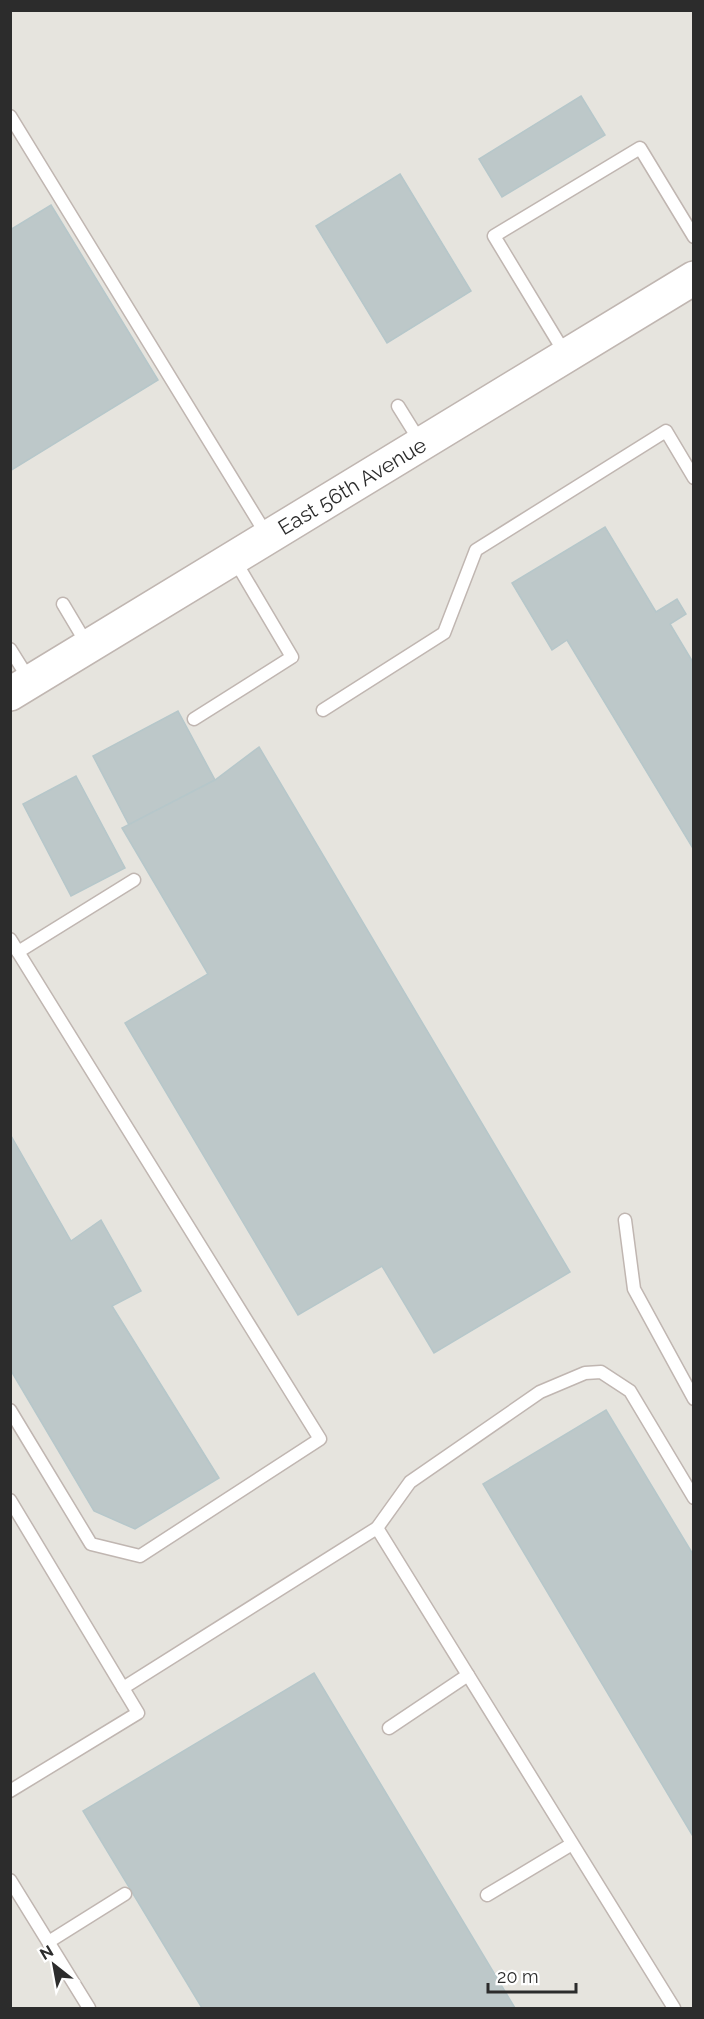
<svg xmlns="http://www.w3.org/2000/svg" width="704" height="2019" viewBox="0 0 704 2019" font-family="Raleway,sans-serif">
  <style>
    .industrial { fill: #e6e4de }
    .building { fill: #bdc8c9; stroke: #b6c7ca; stroke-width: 1.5 }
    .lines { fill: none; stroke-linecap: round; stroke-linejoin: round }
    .service-casing { stroke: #c0b6b1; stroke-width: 15 }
    .secondary-casing { stroke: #c0b6b1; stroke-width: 36 }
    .service { stroke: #fff; stroke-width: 12 }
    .secondary { stroke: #fff; stroke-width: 33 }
    .labels { text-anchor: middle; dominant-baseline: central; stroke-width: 4.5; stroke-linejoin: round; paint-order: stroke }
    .street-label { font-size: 21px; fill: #2c2c2c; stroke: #fff }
  </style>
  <rect width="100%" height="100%" fill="#ddecee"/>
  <!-- industrial -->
  <rect class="industrial" x="11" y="11" width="682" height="1997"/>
  <!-- building -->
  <g class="building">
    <path d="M581,96L605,135L502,197L479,159Z"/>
    <path d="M400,174L471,291L387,343L316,226Z"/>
    <path d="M51,205L158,380L10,471V230Z"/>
    <path d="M605,527L656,612L677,599L686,614L670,624L694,664V850L567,640L552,650L512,583Z"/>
    <path d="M178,711L215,780L129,825L93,756Z"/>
    <path d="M259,747L570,1272L434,1353L382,1266L298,1315L125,1023L208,974L122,828L215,780Z"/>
    <path d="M76,776L125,868L71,896L23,804Z"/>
    <path d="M10,1134L71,1241L101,1220L141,1291L112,1306L219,1478L135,1529L94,1511L10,1369Z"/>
    <path d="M606,1410L694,1556V1838L483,1484Z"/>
    <path d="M314,1673L515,2008H202L83,1811Z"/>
  </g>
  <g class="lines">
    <defs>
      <g id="service">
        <path d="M10,116L268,537"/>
        <path d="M566,355L494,236L640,148L694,237"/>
        <path d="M398,406L421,443"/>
        <path d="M63,604L88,646"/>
        <path d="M10,649L30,681"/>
        <path d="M323,710L444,633L476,550L666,431L694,478"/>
        <path d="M194,719L292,657L234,559"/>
        <path d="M10,939L320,1439L140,1556L91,1544L10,1410"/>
        <path d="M18,952L134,880"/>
        <path d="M625,1220L634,1289L694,1399"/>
        <path d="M10,1500L138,1713L10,1791"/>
        <path d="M377,1528L410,1482L540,1392L585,1373L601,1372L630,1391L694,1498"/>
        <path d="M123,1688L377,1528L674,2008"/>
        <path d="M389,1728L468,1675"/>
        <path d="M10,1880L89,2008"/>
        <path d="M487,1895L572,1844"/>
        <path d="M50,1941L125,1894"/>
      </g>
      <path id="secondary" d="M10,694L694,278"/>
    </defs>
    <!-- service casing -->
    <use href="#service" class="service-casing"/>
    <!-- secondary casing -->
    <use href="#secondary" class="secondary-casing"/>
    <!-- service -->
    <use href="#service" class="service"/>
    <!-- secondary -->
    <use href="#secondary" class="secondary"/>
  </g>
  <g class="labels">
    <!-- street labels -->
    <g class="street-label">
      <text transform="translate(352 486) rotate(-31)">East 56th Avenue</text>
    </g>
  </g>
  <!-- border -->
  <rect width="704" height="2019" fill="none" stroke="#2c2c2c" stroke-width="24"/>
  <!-- north arrow -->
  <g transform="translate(54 1965) rotate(329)" stroke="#ffffff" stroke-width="4.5" paint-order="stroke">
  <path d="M0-4.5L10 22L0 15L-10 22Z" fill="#2c2c2c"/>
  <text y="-9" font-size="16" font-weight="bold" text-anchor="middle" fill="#2c2c2c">N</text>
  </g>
  <!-- scale -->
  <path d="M488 1983v9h88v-9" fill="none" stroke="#2c2c2c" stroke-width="3"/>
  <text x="497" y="1983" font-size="18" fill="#2c2c2c" stroke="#ffffff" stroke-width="4.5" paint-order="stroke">20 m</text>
</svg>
